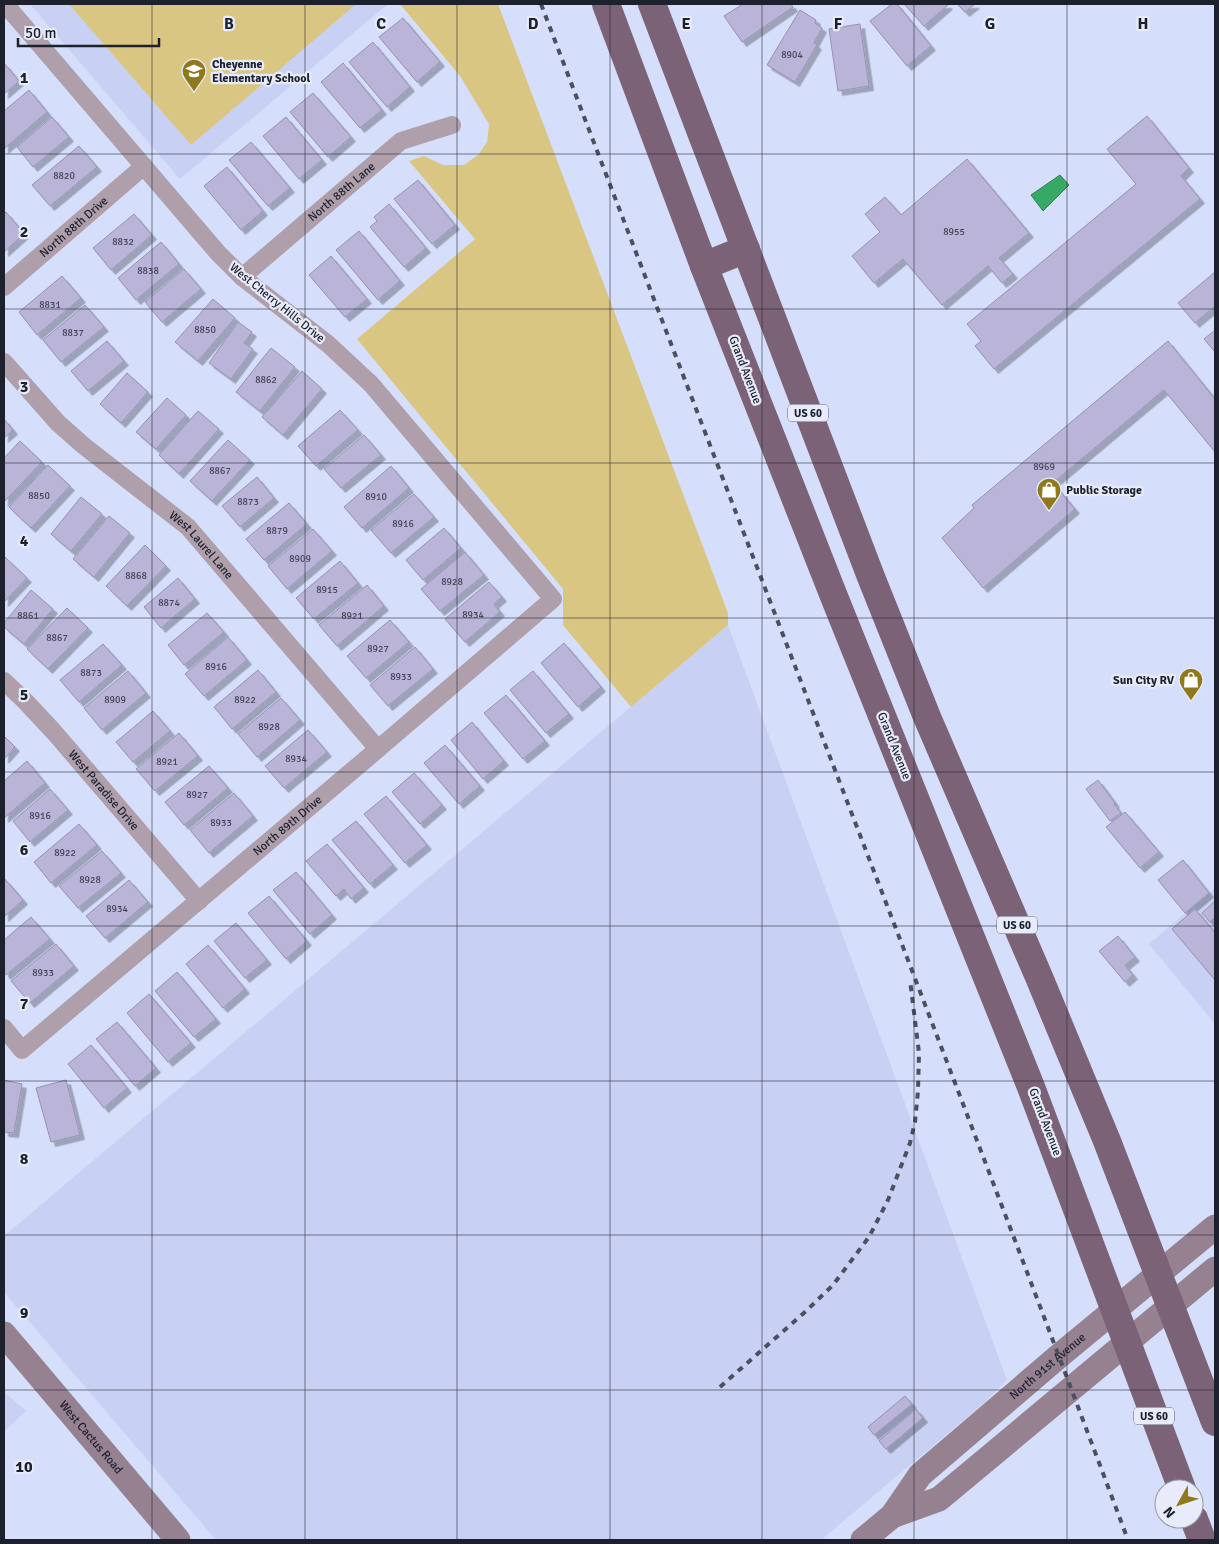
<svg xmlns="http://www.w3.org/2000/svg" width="1219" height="1544" viewBox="0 0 1219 1544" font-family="Signika,sans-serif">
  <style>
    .built { fill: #c8d0f3 }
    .green { fill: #dac683 }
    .water { fill: #36a964; stroke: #2e8054 }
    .building { fill: #bab4d8; stroke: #9791b4; filter: url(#shadow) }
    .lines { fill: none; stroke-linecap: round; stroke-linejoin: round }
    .minor { stroke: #ae9fab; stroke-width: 18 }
    .secondary { stroke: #968191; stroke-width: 25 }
    .trunk { stroke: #7c6277; stroke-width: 28 }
    .rail { stroke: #4b5061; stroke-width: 4; stroke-dasharray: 6 6; stroke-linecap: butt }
    .grid { fill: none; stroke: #1d212e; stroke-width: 1; stroke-opacity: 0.55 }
    .labels { text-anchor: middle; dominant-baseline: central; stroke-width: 4.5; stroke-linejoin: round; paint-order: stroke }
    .number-label { font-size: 10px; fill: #444658 }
    .shield { fill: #e7ebfa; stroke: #5a5e6b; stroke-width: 1 }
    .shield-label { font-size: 11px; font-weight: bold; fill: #1d212e }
    .poi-label { font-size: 12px; font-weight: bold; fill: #1d212e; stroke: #e7ebfa; text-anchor: start }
    .street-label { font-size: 12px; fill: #1d212e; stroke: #e7ebfa }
    .grid-label { font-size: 16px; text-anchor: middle; font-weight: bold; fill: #1d212e; stroke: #e7ebfa; stroke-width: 4.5; stroke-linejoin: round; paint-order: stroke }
  </style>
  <defs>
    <filter id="shadow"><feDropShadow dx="4.5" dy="4.5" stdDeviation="0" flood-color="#0004"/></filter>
  </defs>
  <rect width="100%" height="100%" fill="#d5defb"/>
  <!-- built -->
  <g class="built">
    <path d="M30,4H388L180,179Z"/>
    <path d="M728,625L1007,1380L985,1402L821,1540H216L4,1292V1236Z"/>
    <path d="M1215,888V1024L1149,944Z"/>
    <path d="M4,1392L26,1411L4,1431Z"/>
  </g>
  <!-- green -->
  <g class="green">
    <path d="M69,4H356L191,145Z"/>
    <path d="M400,4H498L728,613V625L631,707L563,625V589L357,339L475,239L409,161L424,156L443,165H464L479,154L487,142L489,124L460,76Z"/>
  </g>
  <!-- water -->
  <path class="water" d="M1060,175L1069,185L1043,211L1031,195Z"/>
  <!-- building -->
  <g class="building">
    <path d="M743,4H791L793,7L742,42L724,16Z"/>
    <path d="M892,4H897L931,46L907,66L870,21Z"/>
    <path d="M904,4H947L948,5L924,26Z"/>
    <path d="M957,4H975L965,12Z"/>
    <path d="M800,10L816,20L815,23L822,28L814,43L817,45L795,82L767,65Z"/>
    <path d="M403,18L440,62L417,82L379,37Z"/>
    <path d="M860,24L869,86L838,91L829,29Z"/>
    <path d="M373,42L410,87L387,107L349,62Z"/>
    <path d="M4,63L19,81L4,94Z"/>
    <path d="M343,63L382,110L360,128L321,82Z"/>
    <path d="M29,90L47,112L4,149V111Z"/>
    <path d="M313,93L351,137L328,157L290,112Z"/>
    <path d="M1147,116L1189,168L1181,176L1200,199L994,369L975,346L981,341L967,324L1136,184L1107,149Z"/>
    <path d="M52,117L69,137L33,167L17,147Z"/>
    <path d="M286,117L322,160L299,179L263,136Z"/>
    <path d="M251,142L290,188L268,206L229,160Z"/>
    <path d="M79,146L97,167L50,206L32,185Z"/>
    <path d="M967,159L1029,233L999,258L1013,274L1002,283L988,266L942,305L903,259L874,283L852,256L880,232L865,214L885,197L901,215Z"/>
    <path d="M227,167L263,211L241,230L204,186Z"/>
    <path d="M418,180L455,225L432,244L394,199Z"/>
    <path d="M389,204L426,248L404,267L370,227L377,221L374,217Z"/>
    <path d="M6,212L24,234L4,252V214Z"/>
    <path d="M134,214L152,235L111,270L93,248Z"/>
    <path d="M359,231L400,281L378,300L336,250Z"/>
    <path d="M161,242L179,264L136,300L118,278Z"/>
    <path d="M331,256L367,299L345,317L309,275Z"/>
    <path d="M184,269L201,289L162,322L145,302Z"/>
    <path d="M1215,272V306L1195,323L1178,303Z"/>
    <path d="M62,276L81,298L37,335L19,312Z"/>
    <path d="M213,299L235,318L198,361L175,342Z"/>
    <path d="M85,305L104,327L61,362L43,340Z"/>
    <path d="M238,322L252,332L244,343L253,349L231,379L209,363Z"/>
    <path d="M1215,330V352L1204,339Z"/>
    <path d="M107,341L124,361L88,391L71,371Z"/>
    <path d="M1168,341L1215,399V452L1164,390L1053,483L1075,509L983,588L942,538L974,508L972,505Z"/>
    <path d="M271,348L295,367L260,411L236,392Z"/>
    <path d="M302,371L322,389L283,435L262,417Z"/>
    <path d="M127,373L148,392L121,423L100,404Z"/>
    <path d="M167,398L186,415L156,449L136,432Z"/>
    <path d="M340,410L358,430L316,466L298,446Z"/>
    <path d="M198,411L219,429L179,474L159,455Z"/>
    <path d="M4,419L13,430L4,438Z"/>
    <path d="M364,435L381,455L341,488L324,469Z"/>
    <path d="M228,440L250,460L212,501L190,481Z"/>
    <path d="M20,441L42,462L4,502V458Z"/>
    <path d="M48,465L70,486L31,528L9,507Z"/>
    <path d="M391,466L409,488L362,528L344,507Z"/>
    <path d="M257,477L274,498L240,527L222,506Z"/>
    <path d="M414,494L434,517L391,553L371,530Z"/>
    <path d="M81,497L102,514L71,551L51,534Z"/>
    <path d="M289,503L307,524L264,560L246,539Z"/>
    <path d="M109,516L130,533L94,577L73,559Z"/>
    <path d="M444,528L461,548L423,580L406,560Z"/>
    <path d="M313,529L332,551L287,589L268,566Z"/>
    <path d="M145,545L166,566L127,606L106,586Z"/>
    <path d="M465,552L484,575L440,611L421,589Z"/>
    <path d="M5,557L27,578L4,602V558Z"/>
    <path d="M340,561L358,583L314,619L296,598Z"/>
    <path d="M178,578L195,599L161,628L144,607Z"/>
    <path d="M489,582L502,597L494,604L500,612L465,642L445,619Z"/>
    <path d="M367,585L384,606L337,646L319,625Z"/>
    <path d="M31,590L53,609L24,644L4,627V623Z"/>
    <path d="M67,608L88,628L48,669L27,649Z"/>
    <path d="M207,613L224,632L184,665L168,645Z"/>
    <path d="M390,620L409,642L366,678L347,656Z"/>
    <path d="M228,637L247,660L204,696L185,674Z"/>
    <path d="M564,643L601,687L578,707L541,663Z"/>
    <path d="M103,644L122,665L79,702L60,680Z"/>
    <path d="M415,647L433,669L388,706L370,685Z"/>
    <path d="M258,670L276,692L232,729L214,707Z"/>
    <path d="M128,671L146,693L102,730L84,708Z"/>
    <path d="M533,671L569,714L546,733L510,690Z"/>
    <path d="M506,695L545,741L523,759L484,713Z"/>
    <path d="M281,698L300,720L257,757L238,734Z"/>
    <path d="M153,711L170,731L133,762L116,742Z"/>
    <path d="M472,722L504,761L483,779L451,740Z"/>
    <path d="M308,730L327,752L284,788L265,766Z"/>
    <path d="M179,733L198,756L155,791L136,769Z"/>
    <path d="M4,736L15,747L4,759Z"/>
    <path d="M445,745L480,786L459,804L424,763Z"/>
    <path d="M27,761L45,783L4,818V781Z"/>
    <path d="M209,766L228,788L184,825L165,802Z"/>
    <path d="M414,773L442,805L420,824L392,792Z"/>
    <path d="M1098,780L1115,803L1114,804L1121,813L1110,821L1086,789Z"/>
    <path d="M50,789L68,810L30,842L13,821Z"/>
    <path d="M234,793L253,816L209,853L190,830Z"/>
    <path d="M386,796L427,845L405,863L364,814Z"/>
    <path d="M1125,812L1159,852L1140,868L1106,827Z"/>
    <path d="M356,821L393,865L370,884L332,840Z"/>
    <path d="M79,824L97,845L51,883L34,862Z"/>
    <path d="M327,844L364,888L351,899L344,889L336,896L306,861Z"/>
    <path d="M102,851L121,873L78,908L59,886Z"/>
    <path d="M1183,860L1209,893L1185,913L1158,880Z"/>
    <path d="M296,872L332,915L310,934L273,890Z"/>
    <path d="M5,879L23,900L4,917V881Z"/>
    <path d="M129,880L148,902L105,938L86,916Z"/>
    <path d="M269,896L307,941L286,959L248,913Z"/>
    <path d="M1215,901V917L1210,922L1202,913Z"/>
    <path d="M1195,909L1215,933V980L1172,929Z"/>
    <path d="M31,917L50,939L6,975L4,972V940Z"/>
    <path d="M236,923L267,960L245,978L214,941Z"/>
    <path d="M1118,936L1135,957L1125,965L1133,975L1125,982L1099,951Z"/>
    <path d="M56,944L74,966L30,1003L11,981Z"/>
    <path d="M208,945L245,989L223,1008L186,964Z"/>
    <path d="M177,972L216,1019L194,1037L155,991Z"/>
    <path d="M149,994L191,1043L168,1062L127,1013Z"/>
    <path d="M117,1022L156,1068L135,1086L96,1039Z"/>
    <path d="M91,1045L127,1088L104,1108L68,1064Z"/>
    <path d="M4,1080L22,1084L14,1133L4,1132Z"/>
    <path d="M66,1080L80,1135L51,1142L36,1088Z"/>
    <path d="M905,1396L912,1404L874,1435L868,1427Z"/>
    <path d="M916,1409L923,1418L886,1449L879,1441Z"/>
  </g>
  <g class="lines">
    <!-- minor -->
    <g class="minor">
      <path id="s1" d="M242,277L401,141L452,125"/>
      <path id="s2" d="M4,287L144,166"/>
      <path id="s3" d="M4,362L58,423L84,446L188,527L378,749"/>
      <path id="s4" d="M4,681L26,702L54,732L199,901"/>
      <path id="s5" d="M4,1028L22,1050L378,749L553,599L371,384L328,344L242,277L218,253L5,4"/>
    </g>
    <!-- secondary -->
    <g class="secondary">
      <path id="s6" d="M4,1334L178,1540"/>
      <path d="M892,1516L939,1499L1215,1269"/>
      <path id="s7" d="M863,1540L892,1516L920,1475L1059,1356L1215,1227"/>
    </g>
    <!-- trunk -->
    <g class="trunk">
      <path d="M606,4L704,266L833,594L1031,1087L1182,1489"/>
      <path d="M652,4L871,577L927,717L1039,977L1107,1141L1215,1422"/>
      <path d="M704,266L746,249"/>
      <path d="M1194,1519L1202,1540"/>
    </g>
    <!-- rail -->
    <g class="rail">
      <path d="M541,4C736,516 936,1027 1128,1540"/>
      <path d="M720,1387L805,1312L833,1285L869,1237L888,1200L910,1143L915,1122L918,1091L919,1053L910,980"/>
    </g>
  </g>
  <!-- grid -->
  <path class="grid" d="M152,4V1540M305,4V1540M457,4V1540M610,4V1540M762,4V1540M914,4V1540M1067,4V1540M4,154H1215M4,309H1215M4,463H1215M4,618H1215M4,772H1215M4,926H1215M4,1081H1215M4,1235H1215M4,1390H1215"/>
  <!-- icons -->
  <defs>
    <symbol id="school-pin" viewBox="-11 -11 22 30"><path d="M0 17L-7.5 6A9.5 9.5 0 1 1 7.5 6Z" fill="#90781d" stroke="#e7ebfa"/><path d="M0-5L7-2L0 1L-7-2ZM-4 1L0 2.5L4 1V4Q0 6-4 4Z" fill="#fff"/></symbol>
    <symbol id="shop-pin" viewBox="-11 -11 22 30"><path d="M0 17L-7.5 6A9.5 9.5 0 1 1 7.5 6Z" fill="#90781d" stroke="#e7ebfa"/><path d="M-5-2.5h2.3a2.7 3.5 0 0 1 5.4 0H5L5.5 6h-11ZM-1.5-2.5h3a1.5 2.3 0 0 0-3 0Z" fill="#fff"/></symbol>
  </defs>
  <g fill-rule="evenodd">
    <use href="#school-pin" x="180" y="57" width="28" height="38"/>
    <use href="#shop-pin" x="1035" y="476" width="28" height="38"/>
    <use href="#shop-pin" x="1177" y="666" width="28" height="38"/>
  </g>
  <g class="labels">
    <!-- number labels -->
    <g class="number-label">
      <text x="792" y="55">8904</text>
      <text x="64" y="176">8820</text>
      <text x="954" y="232">8955</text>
      <text x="123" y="242">8832</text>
      <text x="148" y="271">8838</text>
      <text x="50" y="305">8831</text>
      <text x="205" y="330">8850</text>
      <text x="73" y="333">8837</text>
      <text x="266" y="380">8862</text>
      <text x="1044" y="467">8969</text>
      <text x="220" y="471">8867</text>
      <text x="39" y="496">8850</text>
      <text x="376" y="497">8910</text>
      <text x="248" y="502">8873</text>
      <text x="403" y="524">8916</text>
      <text x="277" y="531">8879</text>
      <text x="300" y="559">8909</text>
      <text x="136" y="576">8868</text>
      <text x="452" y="582">8928</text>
      <text x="327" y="590">8915</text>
      <text x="169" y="603">8874</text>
      <text x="473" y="615">8934</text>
      <text x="28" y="616">8861</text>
      <text x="352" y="616">8921</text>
      <text x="57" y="638">8867</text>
      <text x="378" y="649">8927</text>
      <text x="216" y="667">8916</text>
      <text x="91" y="673">8873</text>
      <text x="401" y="677">8933</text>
      <text x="115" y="700">8909</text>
      <text x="245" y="700">8922</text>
      <text x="269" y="727">8928</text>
      <text x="296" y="759">8934</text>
      <text x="167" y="762">8921</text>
      <text x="197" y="795">8927</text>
      <text x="40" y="816">8916</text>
      <text x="221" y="823">8933</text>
      <text x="65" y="853">8922</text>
      <text x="90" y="880">8928</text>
      <text x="117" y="909">8934</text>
      <text x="43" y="973">8933</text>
    </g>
    <!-- shield labels -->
    <g class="shield">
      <rect x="788" y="404.5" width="40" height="17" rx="4"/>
      <rect x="997" y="916.5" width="40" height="17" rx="4"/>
      <rect x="1134" y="1407.5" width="40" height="17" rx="4"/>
    </g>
    <g class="shield-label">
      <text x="808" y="413">US 60</text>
      <text x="1017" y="925">US 60</text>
      <text x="1154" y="1416">US 60</text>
    </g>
    <!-- poi labels -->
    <g class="poi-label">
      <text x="212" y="64">Cheyenne<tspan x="212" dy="14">Elementary School</tspan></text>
      <text x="1066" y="490">Public Storage</text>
      <text x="1174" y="680" text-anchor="end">Sun City RV</text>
    </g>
    <!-- street labels -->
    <g class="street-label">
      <text stroke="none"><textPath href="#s1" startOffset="131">North 88th Lane</textPath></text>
      <text stroke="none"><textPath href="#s2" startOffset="92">North 88th Drive</textPath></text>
      <text transform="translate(277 303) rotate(39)">West Cherry Hills Drive</text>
      <text transform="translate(745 370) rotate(69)">Grand Avenue</text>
      <text stroke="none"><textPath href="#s3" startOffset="270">West Laurel Lane</textPath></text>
      <text transform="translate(894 746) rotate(68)">Grand Avenue</text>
      <text stroke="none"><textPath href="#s4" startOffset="148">West Paradise Drive</textPath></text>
      <text stroke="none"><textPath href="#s5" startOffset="376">North 89th Drive</textPath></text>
      <text transform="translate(1045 1122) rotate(69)">Grand Avenue</text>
      <text stroke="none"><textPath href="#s7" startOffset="255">North 91st Avenue</textPath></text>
      <text stroke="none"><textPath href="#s6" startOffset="135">West Cactus Road</textPath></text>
    </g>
  </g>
  <g class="grid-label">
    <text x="229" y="29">B</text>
    <text x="381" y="29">C</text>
    <text x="533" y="29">D</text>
    <text x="686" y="29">E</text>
    <text x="838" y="29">F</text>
    <text x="990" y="29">G</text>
    <text x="1143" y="29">H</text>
    <text x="24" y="83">1</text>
    <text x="24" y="237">2</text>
    <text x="24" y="392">3</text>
    <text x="24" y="546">4</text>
    <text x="24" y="700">5</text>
    <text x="24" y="855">6</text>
    <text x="24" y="1009">7</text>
    <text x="24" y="1164">8</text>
    <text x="24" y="1318">9</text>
    <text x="24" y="1472">10</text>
  </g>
  <!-- border -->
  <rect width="1219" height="1544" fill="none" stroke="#1d212e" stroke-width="10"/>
  <!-- north arrow -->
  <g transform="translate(1179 1504) rotate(230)"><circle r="24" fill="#e7ebfa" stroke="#969aa8"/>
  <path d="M0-4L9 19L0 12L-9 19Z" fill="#90781d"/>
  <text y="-8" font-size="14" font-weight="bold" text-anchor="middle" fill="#1d212e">N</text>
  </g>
  <!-- scale -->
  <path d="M18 38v8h141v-8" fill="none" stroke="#1d212e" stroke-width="2.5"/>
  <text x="25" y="38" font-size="15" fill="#1d212e" stroke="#e7ebfa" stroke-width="4" paint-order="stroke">50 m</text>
</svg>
